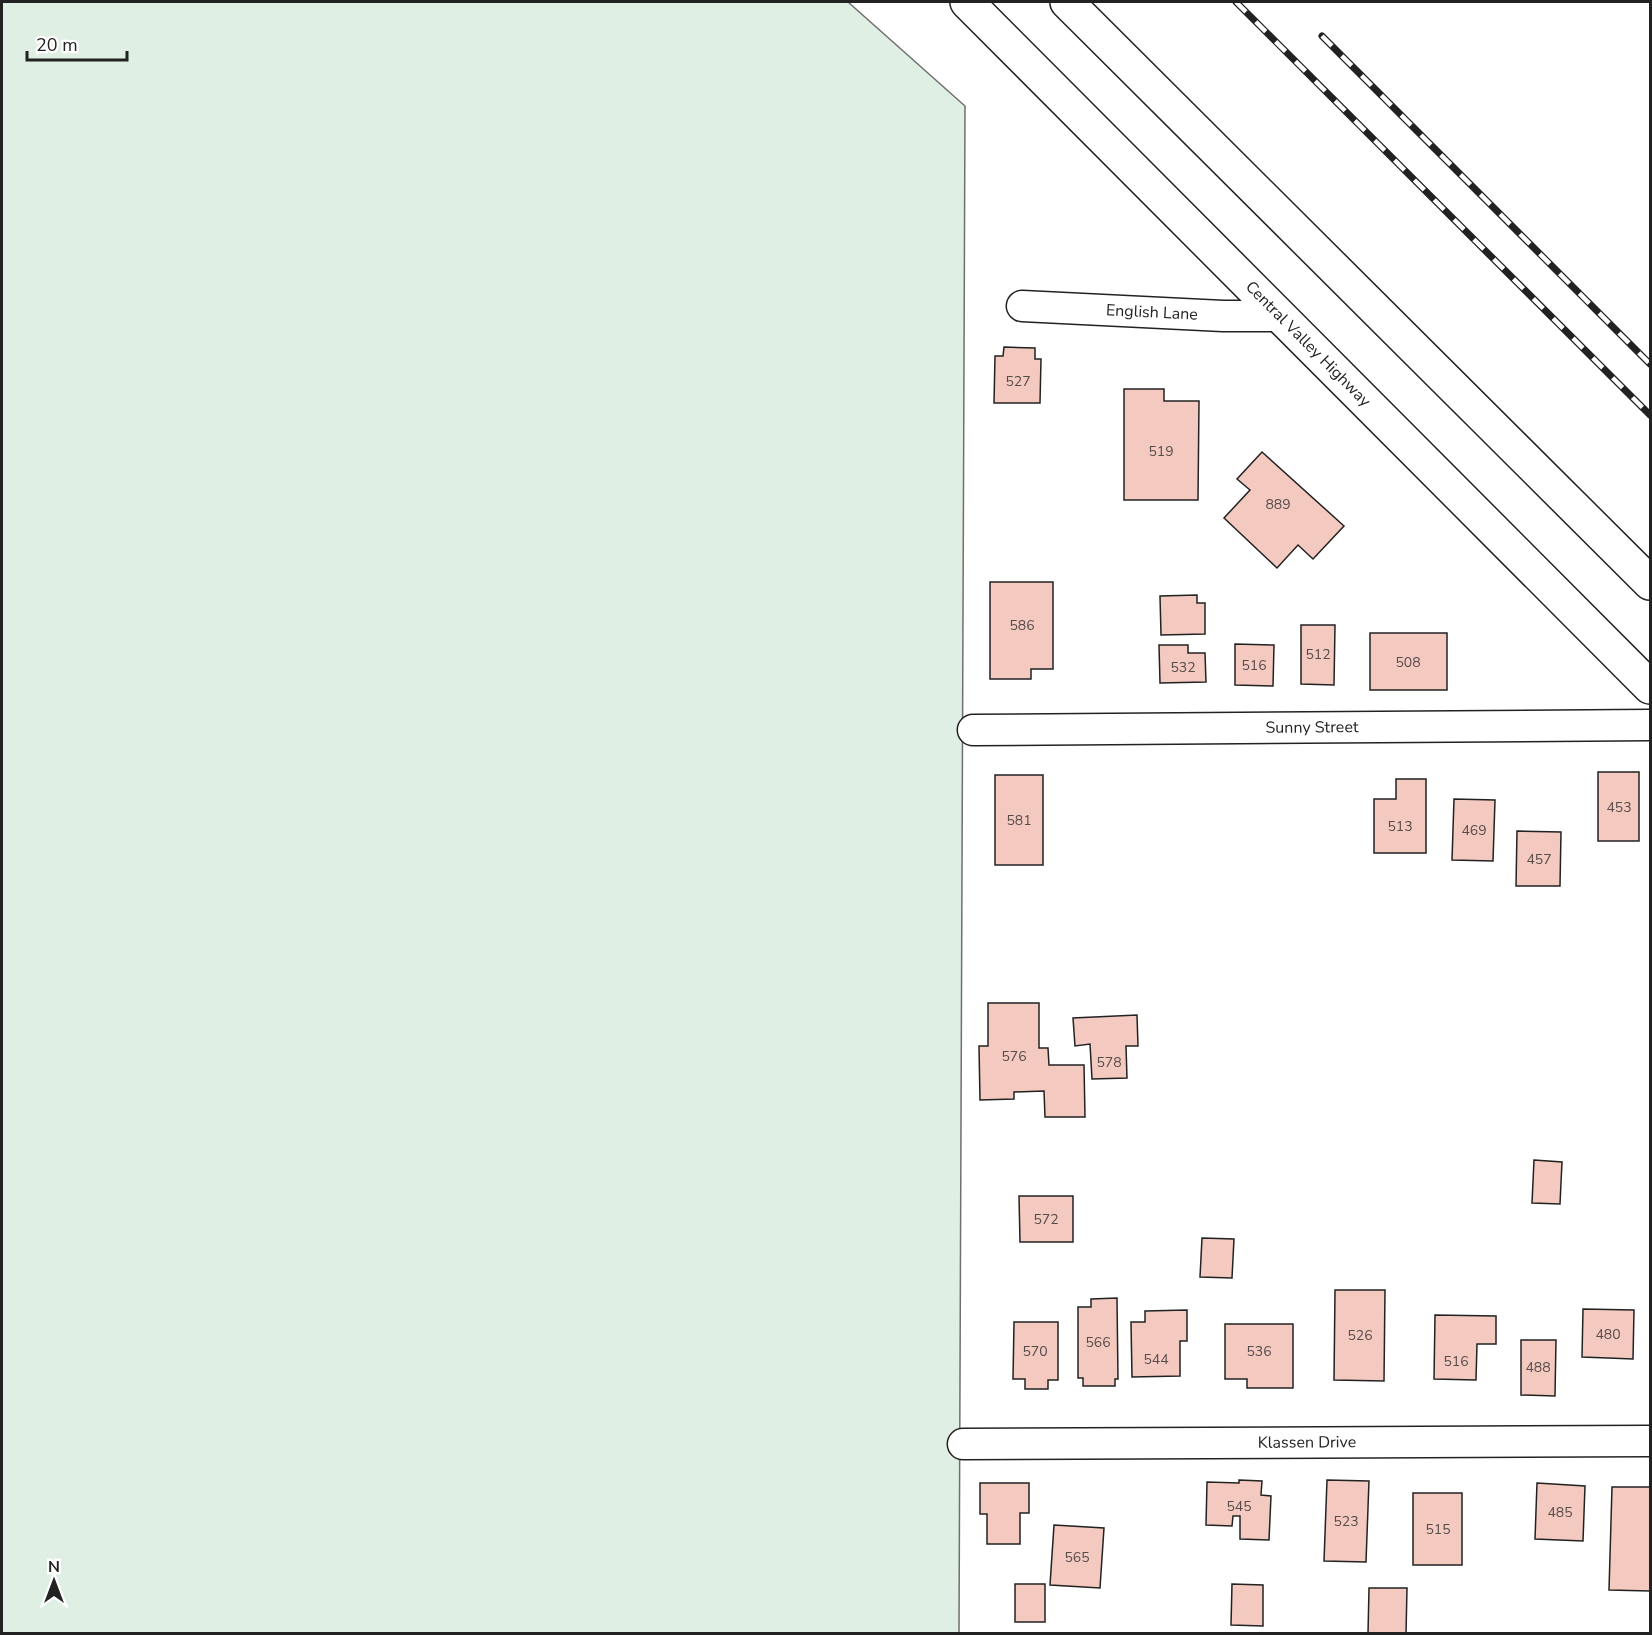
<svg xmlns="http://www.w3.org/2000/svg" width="1652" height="1635" viewBox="0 0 1652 1635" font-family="'Nunito Sans',sans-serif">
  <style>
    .green { fill: #e0efe3; stroke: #6f6f6f; stroke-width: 1.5 }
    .building { fill: #f3c9c0; stroke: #222; stroke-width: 1.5 }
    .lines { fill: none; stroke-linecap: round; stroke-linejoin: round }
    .street-casing { stroke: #222; stroke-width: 33 }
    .primary-casing { stroke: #222; stroke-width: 36 }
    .street { stroke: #fff; stroke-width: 30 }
    .primary { stroke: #fff; stroke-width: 33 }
    .rail-casing { stroke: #222; stroke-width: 7 }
    .rail { stroke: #fff; stroke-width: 4.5; stroke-dasharray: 14; stroke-linecap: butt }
    .labels { text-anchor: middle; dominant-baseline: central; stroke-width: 4.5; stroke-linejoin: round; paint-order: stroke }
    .number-label { font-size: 14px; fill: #564c4a }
    .street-label { font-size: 16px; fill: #222; stroke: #fff }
  </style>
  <rect width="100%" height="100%" fill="#fff"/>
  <!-- green -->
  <path class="green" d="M2,2H848L965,106L959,1633L2,1634Z"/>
  <!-- building -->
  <g class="building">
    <path d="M1004,347L1035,348V359H1041L1040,403H994L995,356H1003Z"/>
    <path d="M1124,389H1164V401H1199L1198,500H1124Z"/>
    <path d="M1262,452L1344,526L1313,559L1298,545L1277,568L1224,518L1250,490L1237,479Z"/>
    <path d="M990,582H1053V669H1031V679H990Z"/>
    <path d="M1197,595V603H1205V634L1161,635L1160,596Z"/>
    <path d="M1301,625H1335L1334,685L1301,684Z"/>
    <rect x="1370" y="633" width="77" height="57"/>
    <path d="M1235,644L1274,645L1273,686L1235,685Z"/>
    <path d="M1159,645H1188V653H1205L1206,682L1160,683Z"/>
    <rect x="1598" y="772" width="41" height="69"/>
    <rect x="995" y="775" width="48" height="90"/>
    <path d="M1396,779H1426V853H1374V799H1396Z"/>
    <path d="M1454,799L1495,800L1493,861L1452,860Z"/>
    <path d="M1517,831L1561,832L1560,886H1516Z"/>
    <path d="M988,1003H1039V1048H1048L1049,1065H1084L1085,1117H1045L1044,1091L1014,1092V1099L980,1100L979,1046H988Z"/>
    <path d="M1137,1015L1138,1046H1126L1127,1078L1092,1079L1090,1044L1075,1046L1073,1018Z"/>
    <path d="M1534,1160L1562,1162L1560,1204L1532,1203Z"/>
    <path d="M1019,1196H1073V1242H1020Z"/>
    <path d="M1202,1238L1234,1239L1232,1278L1200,1277Z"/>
    <path d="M1335,1290H1385L1384,1381L1334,1380Z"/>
    <path d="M1117,1298L1118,1379H1115V1386H1083V1378H1078V1307H1091V1299Z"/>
    <path d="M1583,1309L1634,1310L1633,1359L1582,1357Z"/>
    <path d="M1187,1310V1341H1180V1376L1132,1377L1131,1322H1145V1311Z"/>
    <path d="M1435,1315L1496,1316V1344H1477L1476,1380L1434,1379Z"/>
    <path d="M1014,1322H1058V1380H1048V1389H1025V1379H1013Z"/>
    <path d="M1225,1324H1293V1388H1247V1379H1225Z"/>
    <path d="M1521,1340H1556L1555,1396L1521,1395Z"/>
    <path d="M1239,1480L1262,1481L1261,1495L1271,1496L1269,1540L1240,1539V1516H1233L1232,1526L1206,1525L1207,1482L1239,1483Z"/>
    <path d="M1327,1480L1369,1481L1366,1562L1324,1561Z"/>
    <path d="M980,1483H1029V1513H1020V1544H987V1514H980Z"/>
    <path d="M1537,1483L1585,1486L1583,1541L1535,1539Z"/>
    <path d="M1612,1487H1650V1591L1609,1590Z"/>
    <rect x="1413" y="1493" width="49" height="72"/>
    <path d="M1054,1525L1104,1528L1100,1588L1050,1585Z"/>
    <rect x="1015" y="1584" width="30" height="38"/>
    <path d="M1232,1584L1263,1585V1626L1231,1625Z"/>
    <path d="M1369,1588H1407L1406,1634H1368Z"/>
  </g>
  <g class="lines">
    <defs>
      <g id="street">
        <path id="s1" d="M1022,306L1223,316H1281"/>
        <path id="s2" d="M973,730L1650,725"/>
        <path id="s3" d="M963,1444L1650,1441"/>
      </g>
      <g id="primary">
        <path id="s4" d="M967,2L1650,687"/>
        <path d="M1067,2L1650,583"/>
      </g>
    </defs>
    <!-- street casing -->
    <use href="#street" class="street-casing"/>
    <!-- primary casing -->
    <use href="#primary" class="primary-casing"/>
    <!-- street -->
    <use href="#street" class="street"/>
    <!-- primary -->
    <use href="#primary" class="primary"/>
    <defs>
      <g id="rail">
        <path d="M1236,2L1650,415"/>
        <path d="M1322,36L1650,364"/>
      </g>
    </defs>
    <!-- rail casing -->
    <use href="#rail" class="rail-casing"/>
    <!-- rail -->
    <use href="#rail" class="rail"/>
  </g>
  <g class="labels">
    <!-- number labels -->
    <g class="number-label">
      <text x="1018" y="381">527</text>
      <text x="1161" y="451">519</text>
      <text x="1278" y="504">889</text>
      <text x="1022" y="625">586</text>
      <text x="1318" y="654">512</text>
      <text x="1408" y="662">508</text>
      <text x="1254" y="665">516</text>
      <text x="1183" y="667">532</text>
      <text x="1619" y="807">453</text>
      <text x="1019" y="820">581</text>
      <text x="1400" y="826">513</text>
      <text x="1474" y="830">469</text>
      <text x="1539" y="859">457</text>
      <text x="1014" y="1056">576</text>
      <text x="1109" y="1062">578</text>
      <text x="1046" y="1219">572</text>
      <text x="1608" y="1334">480</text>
      <text x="1360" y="1335">526</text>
      <text x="1098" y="1342">566</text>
      <text x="1035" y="1351">570</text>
      <text x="1259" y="1351">536</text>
      <text x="1156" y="1359">544</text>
      <text x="1456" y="1361">516</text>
      <text x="1538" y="1367">488</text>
      <text x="1239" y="1506">545</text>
      <text x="1560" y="1512">485</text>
      <text x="1346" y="1521">523</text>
      <text x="1438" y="1529">515</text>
      <text x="1077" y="1557">565</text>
    </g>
    <!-- street labels -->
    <g class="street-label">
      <text stroke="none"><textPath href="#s1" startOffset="130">English Lane</textPath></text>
      <text stroke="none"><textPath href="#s4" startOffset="483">Central Valley Highway</textPath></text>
      <text stroke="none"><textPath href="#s2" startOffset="339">Sunny Street</textPath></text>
      <text stroke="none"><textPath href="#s3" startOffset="344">Klassen Drive</textPath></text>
    </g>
  </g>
  <!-- border -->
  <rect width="1652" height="1635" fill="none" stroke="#222222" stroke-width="6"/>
  <!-- north arrow -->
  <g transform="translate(54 1581)" stroke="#ffffff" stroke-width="4.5" paint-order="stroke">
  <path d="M0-4.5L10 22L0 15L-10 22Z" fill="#222222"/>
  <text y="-9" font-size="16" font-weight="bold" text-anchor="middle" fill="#222222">N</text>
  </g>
  <!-- scale -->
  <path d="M27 51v9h100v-9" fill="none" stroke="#222222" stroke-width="3"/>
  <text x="36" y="51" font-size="18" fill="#222222" stroke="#ffffff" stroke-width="4.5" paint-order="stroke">20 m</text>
</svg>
